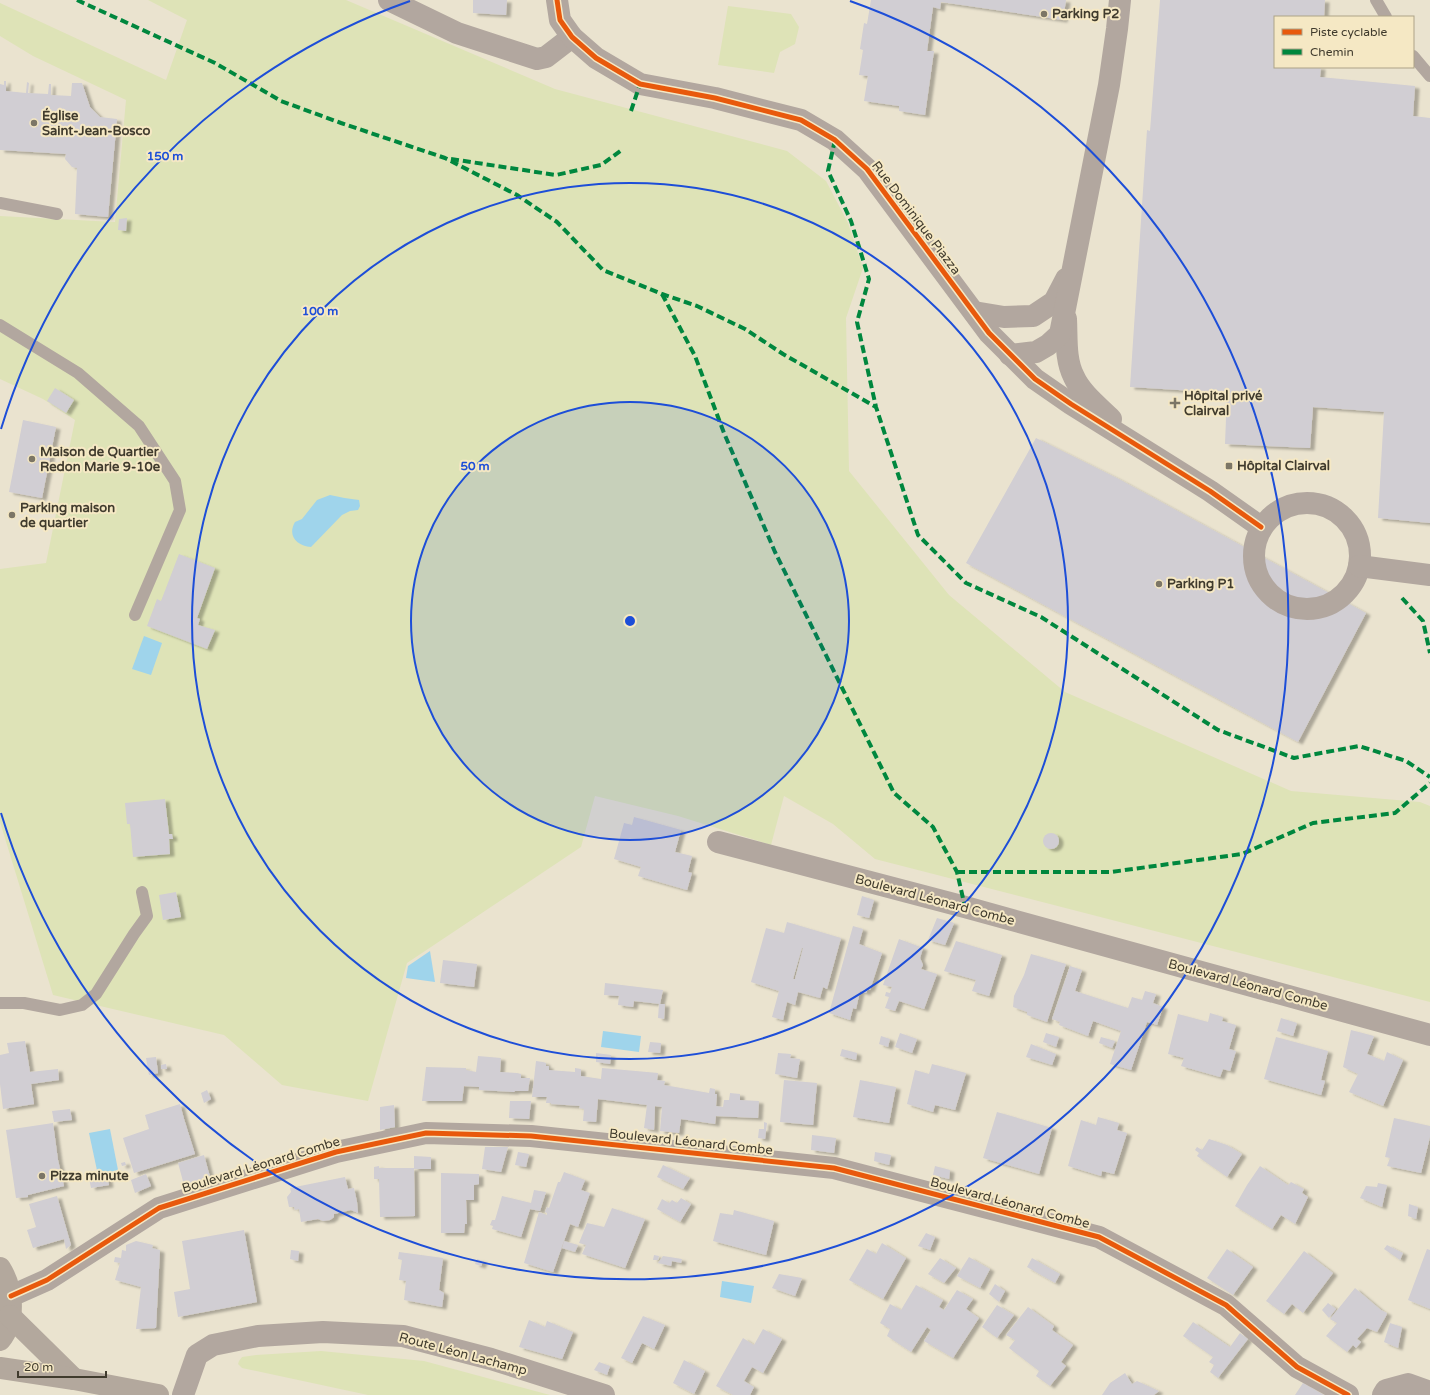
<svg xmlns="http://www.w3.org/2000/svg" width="1430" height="1395" viewBox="0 0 1430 1395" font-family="'Varela Round',sans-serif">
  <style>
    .green { fill: #dee3b7 }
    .water { fill: #9fd4eb }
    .building { fill: #d1ced3; fill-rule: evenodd; filter: url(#shadow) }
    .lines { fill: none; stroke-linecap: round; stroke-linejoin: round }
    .service { stroke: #b2a79f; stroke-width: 12 }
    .minor { stroke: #b2a79f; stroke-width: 22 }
    .primary { stroke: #b3a89d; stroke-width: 22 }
    .quiet { stroke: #00873e; stroke-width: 4; stroke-dasharray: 8 4; stroke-linecap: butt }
    .cycleway-casing { stroke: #f5e8c4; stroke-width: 8 }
    .cycleway { stroke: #e8590c; stroke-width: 5 }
    .ring { fill: none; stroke: #1d4ed8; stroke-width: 2 }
    .poi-dot { fill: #7c7666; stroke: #f5e8c4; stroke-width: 1.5 }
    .labels { text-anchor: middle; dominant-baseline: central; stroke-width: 4; stroke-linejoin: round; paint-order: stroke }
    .poi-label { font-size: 13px; font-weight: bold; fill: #403b2d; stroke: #f5e8c4; text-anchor: start }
    .street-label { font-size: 13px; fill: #403b2d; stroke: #f5e8c4 }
    .centre { fill: #1d4ed8; stroke: #f5e8c4; stroke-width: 2 }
    .ring-label { font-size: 12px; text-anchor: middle; font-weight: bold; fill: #1d4ed8; stroke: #f5e8c4; stroke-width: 4; stroke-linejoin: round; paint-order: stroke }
  </style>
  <defs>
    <filter id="shadow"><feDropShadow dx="4.5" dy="2.5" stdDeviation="1" flood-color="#0004"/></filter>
  </defs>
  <rect width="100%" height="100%" fill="#eae3cf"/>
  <!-- green -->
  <g class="green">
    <path d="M148,0H346L555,89L787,151L826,181L848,223L863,268L846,318L849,471L949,595L1065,692L1291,791L1420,802L1430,806V1002L875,859L833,824L784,796L771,845L678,816L595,796L581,847L407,963L368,1101L282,1085L224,1035L53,995L0,822V569L46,563L75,420L43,399L0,379V216L115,222L126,100L33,56L0,36V3L166,80L187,20Z"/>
    <path d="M728,6L791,14L799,27L795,44L780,52L774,73L718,65Z"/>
    <path d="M321,1351L424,1361L550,1395H368L242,1368L238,1364L239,1361L242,1357L256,1355Z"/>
  </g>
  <!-- water -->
  <g class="water">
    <path d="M330,495C340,497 349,499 359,500L360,506L358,510L350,511L342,515L311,547C297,546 287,536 295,522L302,519L317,500Z"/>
    <path d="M144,636L162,643L151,675L132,669Z"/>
    <path d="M430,951L435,982L406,978L408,966Z"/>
    <path d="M603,1031L641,1036L639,1052L601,1047Z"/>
    <path d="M110,1129L118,1170L98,1175L89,1133Z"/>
    <path d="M722,1281L754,1286L751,1303L720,1297Z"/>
  </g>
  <!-- building -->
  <g class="building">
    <path d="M473,0H507L506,15L473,13Z"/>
    <path d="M871,0H1066L1063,20L941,2L940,9L933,7L927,51H934L925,115L899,111V106L864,101L868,76L859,75L863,50L860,49L864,23L867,24Z"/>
    <path d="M1160,0H1325L1324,17H1275V67H1321L1320,77L1415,86L1413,116L1430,118V523L1378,518L1384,412L1313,407L1310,448L1225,444L1227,393L1130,387L1147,130L1150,131Z"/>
    <path d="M4,81H6V91L26,93L27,82L29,83L28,93L48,94L49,84H51V95L71,96L72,83H82L90,107L100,117L117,119L108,217L75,214L77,168L72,167L65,159L66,154L0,150V84L4,85Z"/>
    <path d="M127,218L126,231L118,230L119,219Z"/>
    <path d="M55,388L74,400L66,413L47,401Z"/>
    <path d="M23,420L56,427L42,498L9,492Z"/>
    <path d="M1036,438L1117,478L1366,613L1298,742L966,563Z"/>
    <path d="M179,554L215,568L197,618L200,619L198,625L215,630L207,649L147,626L157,599L161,601Z"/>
    <path d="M165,799L169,834H172L173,839H169L170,854L133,857L130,824H127L125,803Z"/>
    <path d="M634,817L681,830L675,852L692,856L688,872L692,873L687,890L638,876L641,867L614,859L624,823L632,825Z"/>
    <circle cx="1051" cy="841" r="8"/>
    <path d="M176,892L181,917L163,920L159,895Z"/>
    <path d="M862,896L874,900L869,918L857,915Z"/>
    <path d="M937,918L954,923L945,945L928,940Z"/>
    <path d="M787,922L841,938L827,989L823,987L820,998L798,992L795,1005L787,1002L783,1020L772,1017L779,991L751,982L766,928L784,933ZM802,948H803L795,979H793Z"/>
    <path d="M853,926L863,929L859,944L882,953L870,990L868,989L866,993L860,991L856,1009L853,1008L850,1020L829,1013Z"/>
    <path d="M899,939L923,948L920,958L923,965L921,969L937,974L924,1009L899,1001L895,1011L885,1008L889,997L885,996L886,992L890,993L892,987L883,985Z"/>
    <path d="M956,941L1002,955L989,996L972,991L976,980L944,971Z"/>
    <path d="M1031,954L1066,964L1047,1022L1027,1015V1012L1013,1007L1014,996L1024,975Z"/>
    <path d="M443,960L477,964L474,987L440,983Z"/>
    <path d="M1070,966L1082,970L1075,991L1112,1003L1128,1008L1132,997L1142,1000L1145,991L1156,994L1153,1003L1163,1007L1157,1025L1147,1022L1131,1070L1110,1064L1121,1031L1093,1021L1088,1036L1059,1025L1060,1022L1052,1019Z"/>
    <path d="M605,983L663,990L660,1004L634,1001L633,1007L618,1005L619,996L604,995Z"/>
    <path d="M659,1004H665L664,1019L658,1018Z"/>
    <path d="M1210,1013L1223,1017L1222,1021L1236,1025L1229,1049L1236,1051L1230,1071L1223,1069L1220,1077L1181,1066L1184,1058L1168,1054L1178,1014L1208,1022Z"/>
    <path d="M1281,1018L1297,1023L1293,1036L1277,1031Z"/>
    <path d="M1351,1030L1374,1036L1367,1054L1384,1061L1387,1052L1403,1060L1383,1106L1349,1092L1358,1074L1343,1067Z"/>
    <path d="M900,1033L917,1039L912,1053L895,1047Z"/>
    <path d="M1046,1033L1059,1037L1056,1047L1043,1042Z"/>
    <path d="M881,1036L890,1039L888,1047L879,1044Z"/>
    <path d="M1101,1037L1115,1041L1112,1048L1099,1043Z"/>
    <path d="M1276,1037L1328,1051L1321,1080L1325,1081L1321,1095L1264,1079Z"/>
    <path d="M25,1041L30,1072L58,1069L59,1080L31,1084L34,1104L3,1109L0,1084V1055L9,1053L7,1043Z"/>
    <path d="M650,1042L661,1043L660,1053L648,1052Z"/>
    <path d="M1031,1044L1056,1054L1052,1065L1026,1057Z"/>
    <path d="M842,1049L857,1053L856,1060L840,1056Z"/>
    <path d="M596,1053L611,1055L610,1064L596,1062Z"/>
    <path d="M778,1053L791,1054L790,1058L800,1059L797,1078L775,1074Z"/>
    <path d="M478,1056L501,1058L500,1072L517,1073L521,1074V1078H530L528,1091H515L514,1092L479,1090V1087L464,1086L462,1101H422L426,1067L466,1068V1070L476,1072Z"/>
    <path d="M156,1057L158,1073L149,1075L146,1058Z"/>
    <path d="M536,1061L543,1062L546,1063V1066H549V1070L575,1072V1068L581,1069V1076L601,1079L602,1068L658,1073L657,1080L665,1081L664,1085L709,1093L710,1088L715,1089V1094H717L716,1106L723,1107L724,1100H729L730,1093L740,1094V1100L759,1101L758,1118L716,1116L715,1124L681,1119L679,1133L660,1131L662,1107L655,1106L654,1130L644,1128L647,1105L598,1099L596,1122L583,1121L584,1109L579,1108L580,1106L551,1104V1103H546L547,1097H532Z"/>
    <path d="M166,1064L167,1069H161V1065Z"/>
    <path d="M932,1064L966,1073L955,1110L935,1105L933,1112L907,1104L915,1070L929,1074Z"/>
    <path d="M784,1080L817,1083L813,1125L780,1122Z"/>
    <path d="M860,1080L896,1087L889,1123L853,1117Z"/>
    <path d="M207,1090L211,1099L204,1103L201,1093Z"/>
    <path d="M510,1101H531L529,1119L509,1118Z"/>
    <path d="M180,1104L184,1119L195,1154L134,1173L123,1138L149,1129L145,1115Z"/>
    <path d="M394,1105L395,1127L380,1130V1107Z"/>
    <path d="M70,1109L72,1120L54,1122L52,1111Z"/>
    <path d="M997,1112L1052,1128L1039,1174L983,1158Z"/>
    <path d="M1098,1117L1119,1123L1117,1130L1127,1133L1114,1174L1102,1171L1101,1176L1068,1166L1081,1120L1096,1125Z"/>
    <path d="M1394,1118L1430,1126V1137L1421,1173L1387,1166L1390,1158L1385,1157Z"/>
    <path d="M764,1122L767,1123L765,1139L758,1138L759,1129H764Z"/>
    <path d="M53,1123L58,1160L64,1186L28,1195V1197L16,1198L6,1130Z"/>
    <path d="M812,1135L836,1138L834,1153L811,1150Z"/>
    <path d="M1209,1139L1227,1145L1242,1154L1227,1177L1197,1156L1199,1153L1195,1150L1197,1147L1202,1150Z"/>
    <path d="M485,1147H508L501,1172L482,1169Z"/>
    <path d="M518,1152L529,1154L526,1167L515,1165Z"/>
    <path d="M875,1152L891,1155L889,1165L874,1161Z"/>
    <path d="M204,1155L210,1177L184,1185L178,1163Z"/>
    <path d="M414,1156L431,1157V1169H414L415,1216L380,1217L379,1179H374V1167L379,1166V1168H414Z"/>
    <path d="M125,1162L126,1165L122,1166L121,1163Z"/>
    <path d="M663,1165L690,1178L683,1189L657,1177Z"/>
    <path d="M935,1166L950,1170L949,1179L933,1175Z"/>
    <path d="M1260,1166L1288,1185L1291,1182L1304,1189L1302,1193L1308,1197L1295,1224L1281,1215L1272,1229L1235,1206L1247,1185Z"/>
    <path d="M564,1172L585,1180L581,1190L590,1193L578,1227L570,1224L553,1272L524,1263L539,1212L547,1215V1213L545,1212L547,1207L549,1208L558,1182H560Z"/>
    <path d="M441,1173L479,1174V1184L474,1185V1200H466L467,1224H465L464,1233H441Z"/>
    <path d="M107,1174L109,1185L91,1188L89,1178Z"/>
    <path d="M146,1174L151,1186L135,1193L131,1180Z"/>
    <path d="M345,1177L348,1189L354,1188L357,1202L358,1213L351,1210L334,1214V1217L330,1220L323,1221L318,1219L301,1222L299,1209L295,1210L294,1207H289L287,1197L291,1192L290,1188Z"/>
    <path d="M1378,1183L1387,1185L1382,1207L1360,1198L1366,1186L1377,1187Z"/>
    <path d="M534,1190L546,1192L540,1211L530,1209L521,1237L492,1229L493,1226L490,1225L492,1220H495L502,1196L531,1203Z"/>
    <path d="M57,1196L71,1245L66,1249L64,1239L33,1248L27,1230L36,1227L29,1204Z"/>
    <path d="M681,1198L691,1204L680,1222L657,1209L662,1199L669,1203L672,1200L677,1203Z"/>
    <path d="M1409,1204L1418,1207L1416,1219L1408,1216Z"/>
    <path d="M612,1208L645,1219L625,1268L582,1254L586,1245L579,1243L587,1223L604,1227Z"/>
    <path d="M734,1210L774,1221L766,1255L713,1241L720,1213L733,1215Z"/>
    <path d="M244,1230L257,1302L178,1317L174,1292L190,1289L182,1241Z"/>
    <path d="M926,1233L935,1237L930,1250L918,1246Z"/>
    <path d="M136,1241L153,1245L152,1248L160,1250L156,1328L136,1329L141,1287L115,1280L120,1263L114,1262L115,1257L121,1258L122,1250L126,1251V1245Z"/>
    <path d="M564,1241L578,1245L575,1252L562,1248Z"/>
    <path d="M882,1243L906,1258L883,1299L849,1280L867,1249L876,1254Z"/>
    <path d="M1387,1245L1403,1253L1400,1260L1384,1249Z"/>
    <path d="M1227,1249L1253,1267L1233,1295L1207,1278Z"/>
    <path d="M1427,1249L1430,1250V1309L1408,1300Z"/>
    <path d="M291,1250L299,1251L298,1261L290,1259Z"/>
    <path d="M1304,1251L1333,1273L1303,1313L1292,1304L1284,1314L1266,1301Z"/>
    <path d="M399,1252L443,1258L439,1290L444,1293L442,1307L404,1300L406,1281L399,1280L402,1260L398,1259Z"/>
    <path d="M654,1255L659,1256L658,1260H653Z"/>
    <path d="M663,1256L682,1259L681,1263L672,1261L671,1266L658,1263Z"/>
    <path d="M969,1257L990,1269L980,1288L957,1276Z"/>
    <path d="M940,1258L956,1268L944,1283L928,1274Z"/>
    <path d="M1032,1258L1060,1274L1055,1283L1027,1267Z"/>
    <path d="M477,1259L483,1261L481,1266L475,1264Z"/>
    <path d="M779,1274L802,1278L795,1296L772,1288Z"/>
    <path d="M995,1284L1005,1291L999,1302L989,1294Z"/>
    <path d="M916,1285L943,1300L939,1307L944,1310L957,1290L973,1299L966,1309L979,1318L953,1358L924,1341L931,1330L927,1327L911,1352L887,1336L890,1329L880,1323L890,1304L901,1310Z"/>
    <path d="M1355,1288L1381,1310L1387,1313L1386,1316L1377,1332L1367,1328L1357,1339L1361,1342L1356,1348L1353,1345L1347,1352L1326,1336L1337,1323L1330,1319Z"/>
    <path d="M1328,1303L1336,1309L1329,1318L1322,1310Z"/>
    <path d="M997,1305L1014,1315L997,1338L982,1327Z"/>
    <path d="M1028,1307L1054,1326L1052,1330L1073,1345L1061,1362L1066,1366L1050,1386L1036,1376L1039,1371L1009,1348L1015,1340L1006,1335Z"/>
    <path d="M643,1316L665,1325L654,1349L642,1343L632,1363L621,1358Z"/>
    <path d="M529,1320L545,1327L547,1321L573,1332L562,1359L519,1347Z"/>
    <path d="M1193,1322L1230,1347L1240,1333L1248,1339L1218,1378L1210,1372L1214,1365L1209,1362L1213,1357L1183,1336Z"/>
    <path d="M1390,1323L1402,1327L1398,1348L1384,1342Z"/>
    <path d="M763,1329L782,1339L763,1373L752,1367L744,1381L754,1387L750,1395H733L716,1386L743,1338L754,1345Z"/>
    <path d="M684,1360L705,1371L694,1394L673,1383Z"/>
    <path d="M599,1362L610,1366L607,1375L594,1370Z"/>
    <path d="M1125,1373L1132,1384L1137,1381L1159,1391L1154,1395H1102L1110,1383Z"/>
    <path d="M1303,1383L1324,1395H1295Z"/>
  </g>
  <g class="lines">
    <!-- service -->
    <g class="service">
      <path d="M1376,0L1386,17"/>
      <path d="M1413,56L1430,76"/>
      <path d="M0,203L57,214"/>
      <path d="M0,325L78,373L139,426L175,481L180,510L135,615"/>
      <path d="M0,1003H24L60,1010L82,1005L96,994L134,934L147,916L142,892"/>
    </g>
    <!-- minor -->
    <g class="minor">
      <path d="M389,0L457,33L537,59L546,57L572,37"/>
      <path d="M557,0L560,20L572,37L596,58L640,84L715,98L801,120L835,140L867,169L989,333L1035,379L1071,404L1210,491L1261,527"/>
      <path d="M974,312L1004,317L1033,316L1054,302L1066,279"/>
      <path d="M1066,319C1067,338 1065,360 1074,377C1081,393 1099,407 1111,419"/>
      <path d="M1010,355L1036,352L1048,345L1060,334L1109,85L1117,29L1120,0"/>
      <circle cx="1307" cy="556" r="53"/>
      <path d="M1359,566L1430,575"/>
      <path d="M718,842L965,907L1430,1035"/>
      <path d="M11,1296L47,1280L159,1208L336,1152L426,1133L531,1136L834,1168L1099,1237L1226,1305L1297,1367L1348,1395"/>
      <path d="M183,1395L197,1355L213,1345L258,1336L323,1332L403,1336L491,1359L604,1395"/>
      <path d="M1383,1395L1386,1390L1408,1384L1430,1392"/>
    </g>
    <!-- primary -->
    <g class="primary">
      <path d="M0,1268C13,1289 16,1320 0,1340"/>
      <path d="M10,1316L74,1379"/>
      <path d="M0,1368L74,1379L158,1395"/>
    </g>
    <!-- quiet -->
    <g class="quiet">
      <path d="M77,0L215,63L281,101L341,123L445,158L517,195L557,222L603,270L662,294L697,306L745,329L783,354L876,407"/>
      <path d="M631,111L640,84"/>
      <path d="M835,140L828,171L851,221L869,279L857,322L876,407L918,535L966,583L1041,617L1218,730L1294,758L1359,746L1406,761L1430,777"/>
      <path d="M451,159L556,175L601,165L623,149"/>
      <path d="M662,294L695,356L724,433L775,552L894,793L933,827L957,872L965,907"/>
      <path d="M1402,598L1423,621L1430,653"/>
      <path d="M957,872H1111L1242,854L1313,823L1395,813L1430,783"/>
    </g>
    <defs>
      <g id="cycleway">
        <path d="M557,0L560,20L572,37L596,58L640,84L715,98L801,120L835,140L867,169L989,333L1035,379L1071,404L1210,491L1261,527"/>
        <path d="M11,1296L47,1280L159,1208L336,1152L426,1133L531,1136L834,1168L1099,1237L1226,1305L1297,1367L1348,1395"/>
      </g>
    </defs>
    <!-- cycleway casing -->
    <use href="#cycleway" class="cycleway-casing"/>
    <!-- cycleway -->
    <use href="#cycleway" class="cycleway"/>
  </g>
  <!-- distance rings -->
  <circle cx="630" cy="621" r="219" fill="#1d4ed8" fill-opacity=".12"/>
  <g class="ring">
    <circle cx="630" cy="621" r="219"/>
    <circle cx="630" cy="621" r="438"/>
    <path d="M1 429A658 658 0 0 1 410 1M850 1A658 658 0 1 1 1 813"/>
  </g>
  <!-- markers -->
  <g class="poi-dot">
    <circle cx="1044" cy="14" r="4"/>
    <circle cx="34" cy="123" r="4"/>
    <path d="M1173 397h4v4h4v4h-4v4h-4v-4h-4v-4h4z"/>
    <circle cx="32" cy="459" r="4"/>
    <rect x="1225" y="462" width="8" height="8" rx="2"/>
    <circle cx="12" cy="515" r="4"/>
    <circle cx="1159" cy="584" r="4"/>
    <circle cx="42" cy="1176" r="4"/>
  </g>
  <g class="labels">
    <!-- poi labels -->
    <g class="poi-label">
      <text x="1052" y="14">Parking P2</text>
      <text x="42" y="116">Église<tspan x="42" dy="15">Saint-Jean-Bosco</tspan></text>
      <text x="1184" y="396">Hôpital privé<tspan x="1184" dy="15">Clairval</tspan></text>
      <text x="40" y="452">Maison de Quartier<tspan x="40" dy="15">Redon Marie 9-10e</tspan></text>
      <text x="1237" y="466">Hôpital Clairval</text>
      <text x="20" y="508">Parking maison<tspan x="20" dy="15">de quartier</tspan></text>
      <text x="1167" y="584">Parking P1</text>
      <text x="50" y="1176">Pizza minute</text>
    </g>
    <!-- street labels -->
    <g class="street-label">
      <text transform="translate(916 218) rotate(53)">Rue Dominique Piazza</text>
      <text transform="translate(935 900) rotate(15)">Boulevard Léonard Combe</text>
      <text transform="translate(1248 985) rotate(15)">Boulevard Léonard Combe</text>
      <text transform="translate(691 1142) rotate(6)">Boulevard Léonard Combe</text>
      <text transform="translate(261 1165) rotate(-17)">Boulevard Léonard Combe</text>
      <text transform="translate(1010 1203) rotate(15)">Boulevard Léonard Combe</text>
      <text transform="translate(463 1354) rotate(15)">Route Léon Lachamp</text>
    </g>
  </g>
  <circle cx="630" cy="621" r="6" class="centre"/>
  <g class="ring-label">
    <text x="165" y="160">150 m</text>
    <text x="320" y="315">100 m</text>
    <text x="475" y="470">50 m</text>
  </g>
  <!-- legend -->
  <rect x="1274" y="16" width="140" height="52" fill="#f5e8c4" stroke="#ada388"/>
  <rect x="1282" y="29" width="20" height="6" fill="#e8590c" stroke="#ada388"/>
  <text x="1310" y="36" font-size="12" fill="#403b2d">Piste cyclable</text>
  <rect x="1282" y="49" width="20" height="6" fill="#00873e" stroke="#ada388"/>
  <text x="1310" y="56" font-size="12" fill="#403b2d">Chemin</text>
  <!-- scale -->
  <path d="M18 1371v6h88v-6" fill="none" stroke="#403b2d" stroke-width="2"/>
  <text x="24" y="1371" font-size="12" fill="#403b2d" stroke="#f5e8c4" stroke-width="3" paint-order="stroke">20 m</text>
</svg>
